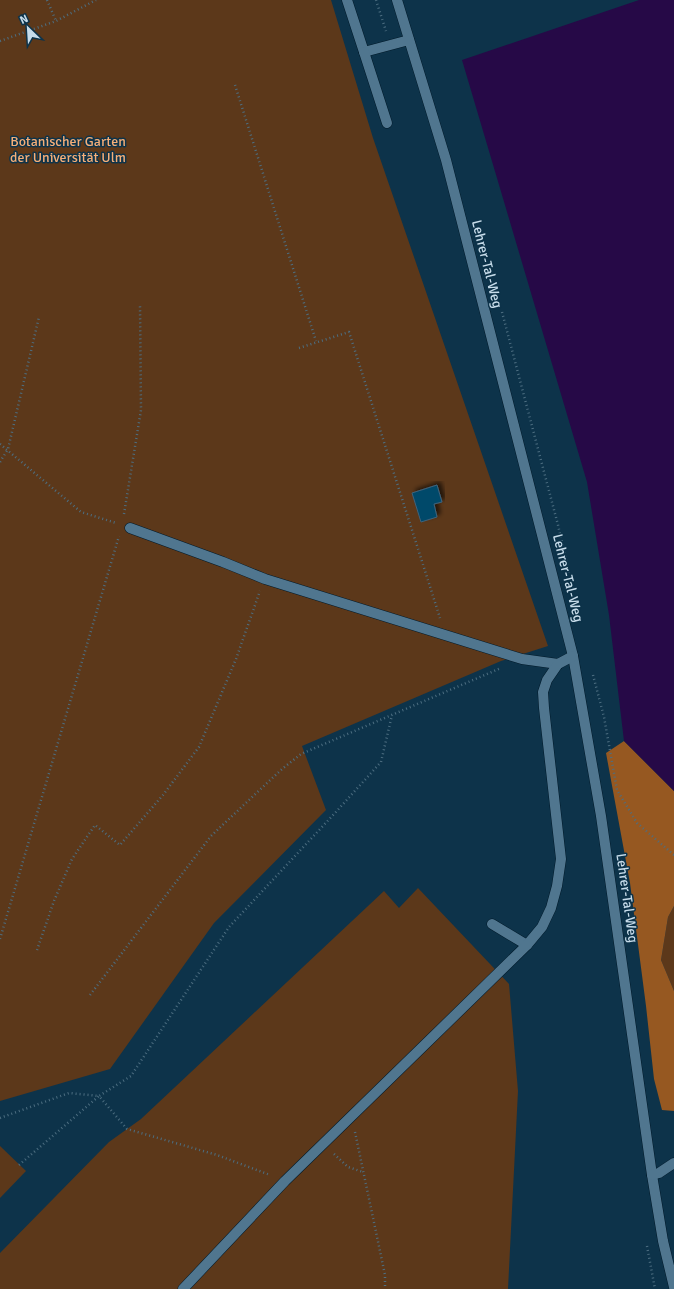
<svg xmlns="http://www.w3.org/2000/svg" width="674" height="1289" viewBox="0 0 674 1289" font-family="Signika,sans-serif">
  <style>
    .green { fill: #5c381a }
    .forest { fill: #965821 }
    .water { fill: #260947 }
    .building { fill: #01486b; stroke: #3e637c; filter: url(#shadow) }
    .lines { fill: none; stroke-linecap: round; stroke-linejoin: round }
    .minor-casing { stroke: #001a2a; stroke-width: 11 }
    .path { stroke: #4d6e81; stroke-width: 2.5; stroke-dasharray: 1 3; stroke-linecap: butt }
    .minor { stroke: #50768f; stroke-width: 10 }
    .labels { text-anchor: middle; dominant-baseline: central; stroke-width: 3; stroke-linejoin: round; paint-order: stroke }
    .park-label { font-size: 14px; fill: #f6af78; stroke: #0d334a }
    .street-label { font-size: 14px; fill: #c7dcea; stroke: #0d334a }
  </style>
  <defs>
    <filter id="shadow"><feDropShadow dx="3.5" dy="-3.5" stdDeviation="2" flood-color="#0009"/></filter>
  </defs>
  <rect width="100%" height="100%" fill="#0d334a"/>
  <!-- green -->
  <g class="green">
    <path d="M0,0H331L373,138L548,646L501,661L302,746L326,810L214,923L110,1069L0,1101Z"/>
    <path d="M418,888L509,984L518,1091L508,1289H0V1253L109,1142L141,1119L384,891L399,908Z"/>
    <path d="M674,906V991L661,960L668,917Z"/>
    <path d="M0,1146L26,1171L0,1198Z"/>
  </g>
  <!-- forest -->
  <path class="forest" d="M624,741L674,791V906L668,917L661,960L674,991V1111L662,1110L654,1079L646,1006L630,883L606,753Z"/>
  <!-- water -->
  <path class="water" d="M639,0H674V791L624,741L609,615L587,482L462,60Z"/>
  <!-- building -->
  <path class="building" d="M437,485L442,502L434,504L437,517L421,522L412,493Z"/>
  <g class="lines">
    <defs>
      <g id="minor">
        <path d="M347,0L364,52L409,40"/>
        <path d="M397,0L446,160L573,656L601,816L652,1175L663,1241L674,1287"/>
        <path d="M364,52L387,123"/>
        <path d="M130,528L223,562L265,579L522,659L558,664"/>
        <path d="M492,924L527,945"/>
        <path d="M652,1175L659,1173L674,1163"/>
        <path d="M183,1289L285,1181L527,945L542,927L551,908L557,886L561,859L544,708L543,692L547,680L558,664L573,656"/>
      </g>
    </defs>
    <!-- minor casing -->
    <use href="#minor" class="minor-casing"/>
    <!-- path -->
    <g class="path">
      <path d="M47,0L56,21"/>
      <path d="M376,0L386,31"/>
      <path d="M0,41L56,21L96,0"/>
      <path d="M235,85L316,341"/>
      <path d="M502,312L558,525L569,573"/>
      <path d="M299,348L349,332L440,618"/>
      <path d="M0,444L81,512L116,523"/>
      <path d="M0,462L8,449L39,317"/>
      <path d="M124,514L141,410L140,304"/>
      <path d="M593,675L604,717L617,790L637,823L674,855"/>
      <path d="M0,939L119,536"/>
      <path d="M37,950L54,901L72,859L95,825L120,845L163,795L199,747L236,659L260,591"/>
      <path d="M90,995L211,836L282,769L301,754L501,668"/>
      <path d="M0,1118L69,1093L99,1096L131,1076L229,927L335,813L381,762L392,715"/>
      <path d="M355,1132L385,1275V1289"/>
      <path d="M334,1154L348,1167L363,1172"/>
      <path d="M19,1165L99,1096L127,1129L217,1155L270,1175"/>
      <path d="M647,1246L655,1289"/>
    </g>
    <!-- minor -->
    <use href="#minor" class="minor"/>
  </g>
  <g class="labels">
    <!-- park labels -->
    <g class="park-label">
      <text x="68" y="141">Botanischer Garten<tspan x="68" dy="16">der Universität Ulm</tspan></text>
    </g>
    <!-- street labels -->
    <g class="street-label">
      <text transform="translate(487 264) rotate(76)">Lehrer-Tal-Weg</text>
      <text transform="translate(568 578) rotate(76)">Lehrer-Tal-Weg</text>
      <text transform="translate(627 898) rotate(82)">Lehrer-Tal-Weg</text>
    </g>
  </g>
  <!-- north arrow -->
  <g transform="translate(28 28) rotate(335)" stroke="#0d334a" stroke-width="3" paint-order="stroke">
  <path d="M0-3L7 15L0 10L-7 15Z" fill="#c7dcea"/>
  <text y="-6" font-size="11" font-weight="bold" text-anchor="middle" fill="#c7dcea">N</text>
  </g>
</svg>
